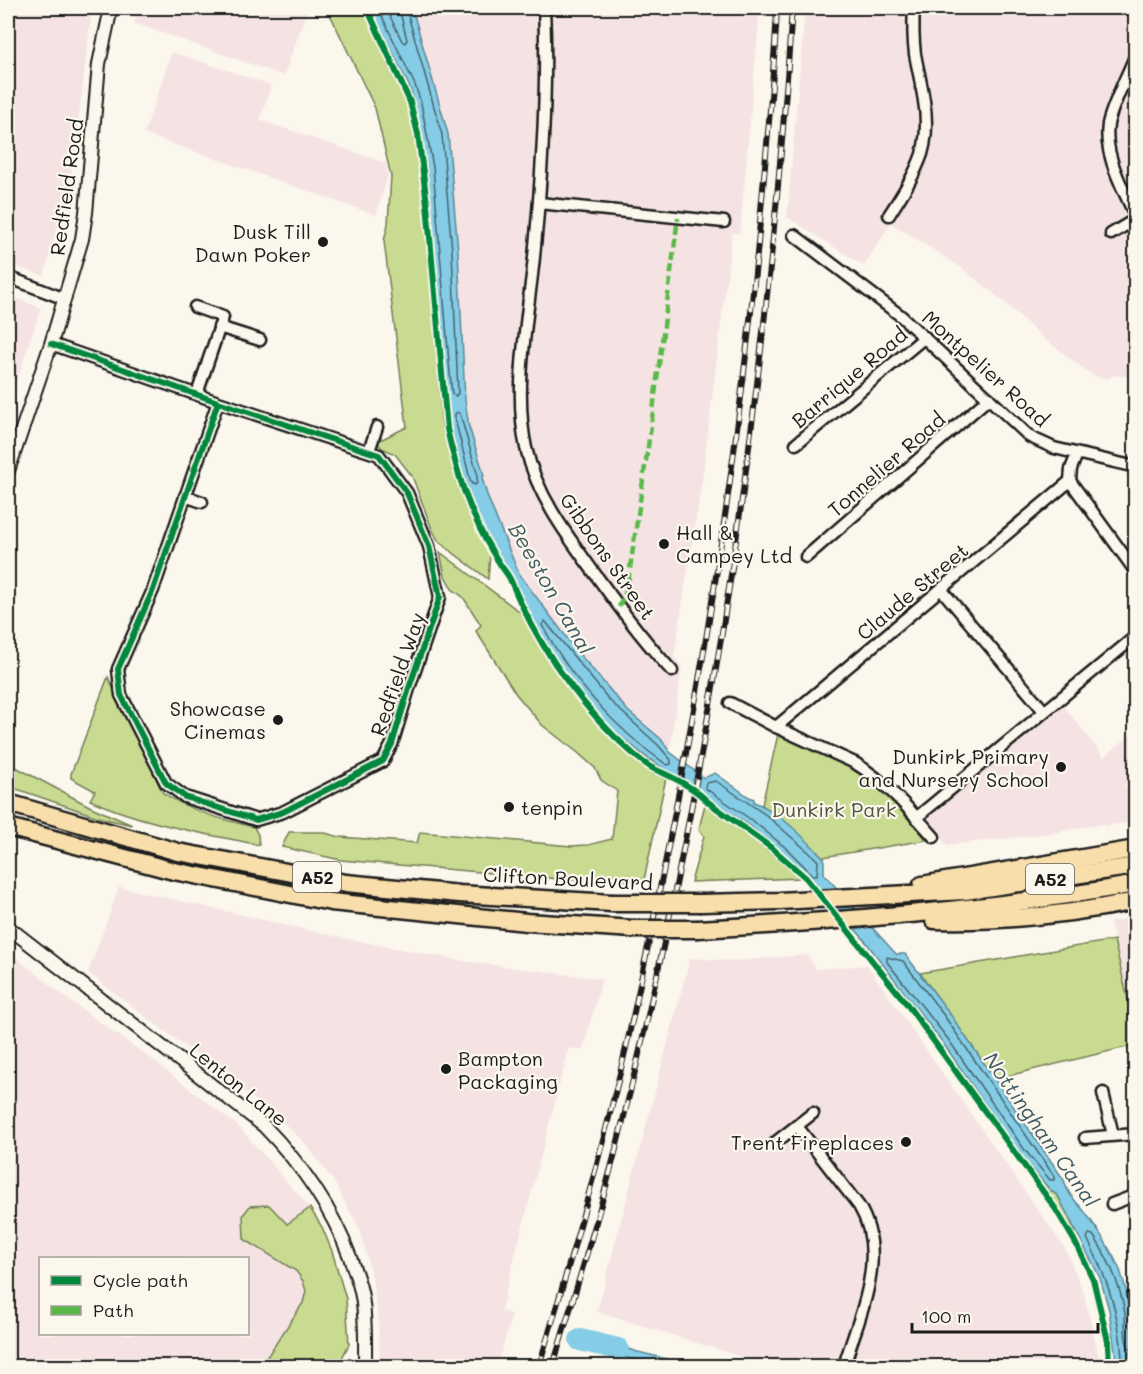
<svg xmlns="http://www.w3.org/2000/svg" width="1143" height="1374" viewBox="0 0 1143 1374" font-family="Mali,sans-serif">
  <style>
    .built { fill: #f5e3e4; fill-rule: evenodd }
    .green { fill: #c8db90; stroke: #727c56; stroke-width: 1.5 }
    .water { fill: #85cde6; stroke: #5b8695; stroke-width: 1.5 }
    .lines { fill: none; stroke-linecap: round; stroke-linejoin: round }
    .shore { stroke: #46636d; stroke-width: 1.5 }
    .stream { stroke: #5b8695; stroke-width: 4 }
    .river { stroke: #85cde6; stroke-width: 22 }
    .minor-casing { stroke: #1c1c1c; stroke-width: 15 }
    .tertiary-casing { stroke: #1c1c1c; stroke-width: 16 }
    .trunk-casing { stroke: #1c1c1c; stroke-width: 21 }
    .minor { stroke: #fbf7ec; stroke-width: 10 }
    .tertiary { stroke: #fbf7ec; stroke-width: 12 }
    .trunk { stroke: #f8deab; stroke-width: 16 }
    .rail-casing { stroke: #1c1c1c; stroke-width: 6 }
    .rail { stroke: #fbf7ec; stroke-width: 4; stroke-dasharray: 11; stroke-linecap: butt }
    .trunk-bridge-casing { stroke: #1c1c1c; stroke-width: 21; stroke-linecap: butt }
    .trunk-bridge { stroke: #f8deab; stroke-width: 16 }
    .quiet { stroke: #58b947; stroke-width: 4.5; stroke-dasharray: 9 4.5; stroke-linecap: butt }
    .cycleway-casing { stroke: #fbf7ec; stroke-width: 10 }
    .cycleway { stroke: #00873e; stroke-width: 6 }
    .poi-dot { fill: #1c1c1c; stroke: #fbf7ec; stroke-width: 2 }
    .labels { text-anchor: middle; dominant-baseline: central; stroke-width: 4.5; stroke-linejoin: round; paint-order: stroke }
    .shield { fill: #fbf7ec; stroke: #5f5e5a; stroke-width: 1.5 }
    .shield-label { font-size: 18px; font-weight: bold; fill: #1c1c1c }
    .street-label { font-size: 20px; fill: #1c1c1c; stroke: #fbf7ec }
    .poi-label { font-size: 20px; fill: #1c1c1c; stroke: #fbf7ec; text-anchor: end }
    .park-label { font-size: 20px; fill: #50553f; stroke: #fbf7ec }
    .water-label { font-size: 21px; font-style: italic; fill: #415a63; stroke: #fbf7ec }
  </style>
  <rect width="100%" height="100%" fill="#fbf7ec"/>
  <filter id="ink" filterUnits="userSpaceOnUse"><feTurbulence type="fractalNoise" baseFrequency=".0167" numOctaves="2"/><feDisplacementMap in="SourceGraphic" scale="12" xChannelSelector="R" yChannelSelector="G"/><feConvolveMatrix kernelMatrix="1 2 1 2 8 2 1 2 1" color-interpolation-filters="sRGB"/></filter>
  <g filter="url(#ink)">
    <!-- built -->
    <g class="built">
      <path d="M8,8H92L73,166L44,276L8,264Z"/>
      <path d="M138,8H308L284,76L134,23Z"/>
      <path d="M412,8H760L740,233H732L703,474L674,657L682,667L670,749L615,697L576,650L519,574L488,498L482,477V468L469,427L465,400L458,251L448,134Z"/>
      <path d="M805,8H1135L1136,362L1130,361L1126,377L1113,375L1109,379L1097,377L1085,370L1041,336L997,296L959,266L891,223L864,266L787,217Z"/>
      <path d="M172,52L271,85L260,120L386,163L388,176L376,215L144,134Z"/>
      <path d="M8,295L41,308L8,407Z"/>
      <path d="M1063,705L1104,757L1135,731V776L1125,785L1135,797V819L1125,823L1104,826L1103,824L1046,834L947,845L924,817Z"/>
      <path d="M119,887L347,939L464,961L602,979L583,1050L569,1048L501,1310L512,1315L497,1366H380L378,1319L372,1278L360,1230L334,1182L305,1143L274,1114L88,973Z"/>
      <path d="M1135,917V993L1127,990L1110,922Z"/>
      <path d="M8,951L69,1000L149,1057L239,1127L310,1208L322,1227L332,1251L346,1299L349,1344L338,1366H8ZM40,1258H248V1334H40Z"/>
      <path d="M807,955L817,969L867,965L1066,1250L1084,1294L1101,1366H771L597,1312L690,958L735,961Z"/>
    </g>
    <!-- green -->
    <g class="green">
      <path d="M327,8H364L407,104L415,135L425,207L442,427L459,488L474,525L490,555L488,579L439,542L432,529L412,476L395,454L382,448L376,442L407,427L384,241L388,224L391,176L375,108Z"/>
      <path d="M440,552L520,612H525C556,675 598,727 652,770V773L666,778L644,880L596,881L595,877L594,882L341,860L282,847L289,832H321L340,837L417,843L420,832L571,846L588,845L612,839L617,791L601,780L595,768L577,752L542,725L516,694L476,631L481,625L463,597L452,589L445,576Z"/>
      <path d="M514,583C526,606 537,631 551,653C577,696 614,735 655,764L654,767C600,723 564,682 532,620C526,609 516,595 514,583Z"/>
      <path d="M108,677L163,793C190,811 223,820 254,827L258,835L259,845C202,833 144,824 90,800L95,791L71,778V774Z"/>
      <path d="M778,734C798,742 819,749 838,759C874,778 901,810 927,840L823,857L762,805Z"/>
      <path d="M8,763L91,807L132,825L101,818L8,786Z"/>
      <path d="M705,804L724,815L801,878L691,882L704,836L699,829Z"/>
      <path d="M1114,940L1135,1029V1045L995,1079L920,973Z"/>
      <path d="M1019,1153L1050,1190L1058,1196L1082,1241Z"/>
      <path d="M269,1205L287,1224L310,1208L322,1227L332,1251L346,1299L349,1344L338,1366H258L265,1360L303,1303L306,1291L303,1281L296,1271L244,1239L243,1215L250,1206Z"/>
    </g>
    <!-- water -->
    <g class="water">
      <path d="M371,8H412L448,134L458,251L465,400L469,427L482,468L484,476L482,478L488,498L519,574L576,650L628,711L661,739L670,752L704,778L715,773L749,797L754,799V802C780,812 804,838 824,858V874L896,954H905L950,1014L1064,1180C1067,1194 1076,1201 1084,1211C1094,1224 1104,1239 1112,1254C1130,1283 1133,1333 1133,1366H1117L1109,1310L1100,1278L1058,1196L1050,1190L1019,1153L943,1043L862,937L796,865L749,825L645,756L612,729L572,684L551,653L478,517L459,464L449,420L427,167L415,104L410,88Z"/>
      <path d="M591,1338L638,1352L696,1366H667L588,1350Z"/>
    </g>
    <g class="lines">
      <!-- shore -->
      <g class="shore">
        <path d="M378,8L415,85L421,103L433,167L449,362L452,394L456,396L458,393L452,251L442,135L406,8"/>
        <path d="M386,8L402,41L405,43L407,40L399,8"/>
        <path d="M457,412L460,414L477,473V483L475,485L471,483L455,419V414Z"/>
        <path d="M545,621L610,701L658,745L671,760V764L667,765C614,728 573,682 542,625Z"/>
        <path d="M716,781L766,815L812,855L818,861L817,875H813L786,848L753,821L705,788L706,783Z"/>
        <path d="M887,957L903,961L945,1017L1054,1176V1180H1050L1024,1149L948,1039L887,962Z"/>
        <path d="M1122,1366C1122,1321 1108,1279 1087,1238L1089,1234L1093,1235C1109,1259 1120,1284 1125,1313C1126,1324 1123,1340 1130,1349L1136,1350"/>
      </g>
      <!-- stream -->
      <path class="stream" d="M1129,365L1136,368"/>
      <!-- river -->
      <path class="river" d="M580,1340L618,1349"/>
      <defs>
        <g id="minor">
          <path d="M544,8C548,90 542,175 534,257C528,317 513,389 526,448C537,497 569,538 598,578C621,610 645,642 672,671"/>
          <path d="M1136,54C1128,74 1112,105 1108,124C1103,155 1124,190 1136,218"/>
          <path d="M539,203L724,222"/>
          <path d="M889,215C901,196 915,175 922,154C932,121 921,87 915,54C913,38 913,23 914,8"/>
          <path d="M1111,234L1136,219"/>
          <path d="M794,235L901,316L1030,437L1054,448L1136,467"/>
          <path d="M8,277L65,299"/>
          <path d="M195,307L223,317L197,394"/>
          <path d="M219,327L260,340"/>
          <path d="M51,344L218,402L379,455L407,493L429,546L440,597L410,685L392,744L383,761L283,812L256,820L185,797L166,783L121,695L118,669L153,590L218,402"/>
          <path d="M796,444L925,337"/>
          <path d="M369,451L377,427"/>
          <path d="M1077,454L1071,469L1070,481L1136,572"/>
          <path d="M185,496L202,502"/>
          <path d="M806,557L989,398"/>
          <path d="M941,589L1044,711"/>
          <path d="M730,703L776,727L855,763C886,782 910,810 934,837"/>
          <path d="M776,727L1070,481"/>
          <path d="M916,818L1136,636"/>
          <path d="M1103,1093L1113,1135"/>
          <path d="M797,1126L859,1206C889,1256 859,1316 844,1366"/>
          <path d="M1085,1138L1136,1134"/>
          <path d="M776,1142L813,1113"/>
          <path d="M1112,1204L1136,1195"/>
          <path d="M1133,1296L1136,1295"/>
        </g>
        <g id="tertiary">
          <path d="M8,471L51,344L82,239L86,213L99,64L111,8"/>
          <path d="M8,927L264,1126C302,1165 331,1206 350,1257C354,1270 360,1283 362,1297C366,1320 365,1343 365,1366"/>
        </g>
        <g id="trunk">
          <path d="M8,803L178,852L346,883L459,894L612,903"/>
          <path d="M8,827L174,871L331,902L527,922L633,929"/>
          <path d="M922,885L1136,849"/>
          <path d="M701,903L779,901L965,891L1136,866"/>
          <path d="M934,920C1003,922 1067,915 1136,901"/>
          <path d="M698,929C845,921 991,910 1136,884"/>
        </g>
      </defs>
      <!-- minor casing -->
      <use href="#minor" class="minor-casing"/>
      <!-- tertiary casing -->
      <use href="#tertiary" class="tertiary-casing"/>
      <!-- trunk casing -->
      <use href="#trunk" class="trunk-casing"/>
      <!-- minor -->
      <use href="#minor" class="minor"/>
      <!-- tertiary -->
      <use href="#tertiary" class="tertiary"/>
      <!-- trunk -->
      <use href="#trunk" class="trunk"/>
      <defs>
        <g id="rail">
          <path d="M539,1366C567,1273 594,1180 617,1085C635,1014 649,941 664,868C707,654 740,439 760,222C766,151 774,79 777,8"/>
          <path d="M553,1366C576,1289 601,1211 620,1133C712,764 767,386 792,8"/>
        </g>
      </defs>
      <!-- rail casing -->
      <use href="#rail" class="rail-casing"/>
      <!-- rail -->
      <use href="#rail" class="rail"/>
      <defs>
        <g id="trunk-bridge">
          <path d="M612,903H701"/>
          <path d="M633,929H698"/>
        </g>
      </defs>
      <!-- trunk-bridge casing -->
      <use href="#trunk-bridge" class="trunk-bridge-casing"/>
      <!-- trunk-bridge -->
      <use href="#trunk-bridge" class="trunk-bridge"/>
      <!-- quiet -->
      <path class="quiet" d="M619,607L627,589L651,426L678,218"/>
      <defs>
        <g id="cycleway">
          <path d="M367,8L410,102L418,134L427,204L447,429C454,460 462,491 476,520C482,535 491,550 500,564C503,569 507,573 510,579C534,637 570,692 615,737C626,747 640,762 654,769C673,777 694,787 708,802L773,849L806,878L906,1003L1055,1208L1074,1240L1093,1279L1108,1341L1109,1366"/>
          <path d="M51,344L218,402L379,455L407,493L429,546L440,597L410,685L392,744L383,761L283,812L256,820L185,797L166,783L121,695L118,669L153,590L218,402"/>
        </g>
      </defs>
      <!-- cycleway casing -->
      <use href="#cycleway" class="cycleway-casing"/>
      <!-- cycleway -->
      <use href="#cycleway" class="cycleway"/>
    </g>
  </g>
  <!-- markers -->
  <g class="poi-dot">
    <circle cx="323" cy="242" r="6"/>
    <circle cx="664" cy="544" r="6"/>
    <circle cx="278" cy="720" r="6"/>
    <circle cx="1061" cy="767" r="6"/>
    <circle cx="509" cy="807" r="6"/>
    <circle cx="446" cy="1069" r="6"/>
    <circle cx="906" cy="1142" r="6"/>
  </g>
  <g class="labels">
    <!-- shield labels -->
    <g class="shield">
      <rect x="293" y="862" width="48" height="30" rx="4.5"/>
      <rect x="1026" y="864" width="48" height="30" rx="4.5"/>
    </g>
    <g class="shield-label">
      <text x="317" y="877">A52</text>
      <text x="1050" y="879">A52</text>
    </g>
    <!-- street labels -->
    <g class="street-label">
      <text transform="translate(66 187) rotate(-82)">Redfield Road</text>
      <text transform="translate(986 368) rotate(42)">Montpelier Road</text>
      <text transform="translate(849 377) rotate(-40)">Barrique Road</text>
      <text transform="translate(886 464) rotate(-41)">Tonnelier Road</text>
      <text transform="translate(608 556) rotate(55)">Gibbons Street</text>
      <text transform="translate(912 591) rotate(-40)">Claude Street</text>
      <text transform="translate(397 674) rotate(-71)">Redfield Way</text>
      <text transform="translate(568 878) rotate(3)">Clifton Boulevard</text>
      <text transform="translate(239 1084) rotate(39)">Lenton Lane</text>
    </g>
    <!-- poi labels -->
    <g class="poi-label">
      <text x="311" y="231">Dusk Till<tspan x="311" dy="23">Dawn Poker</tspan></text>
      <text x="676" y="532" text-anchor="start">Hall &amp;<tspan x="676" dy="23">Campey Ltd</tspan></text>
      <text x="266" y="708">Showcase<tspan x="266" dy="23">Cinemas</tspan></text>
      <text x="1049" y="756">Dunkirk Primary<tspan x="1049" dy="23">and Nursery School</tspan></text>
      <text x="521" y="807" text-anchor="start">tenpin</text>
      <text x="458" y="1058" text-anchor="start">Bampton<tspan x="458" dy="23">Packaging</tspan></text>
      <text x="894" y="1142">Trent Fireplaces</text>
    </g>
    <!-- park labels -->
    <g class="park-label">
      <text x="834" y="809">Dunkirk Park</text>
    </g>
    <!-- water labels -->
    <g class="water-label">
      <text transform="translate(552 588) rotate(60)">Beeston Canal</text>
      <text transform="translate(1042 1129) rotate(55)">Nottingham Canal</text>
    </g>
  </g>
  <!-- margin -->
  <rect width="1143" height="1374" fill="none" stroke="#fbf7ec" stroke-width="30"/>
  <rect x="15" y="15" width="1113" height="1344" fill="none" stroke="#1c1c1c" stroke-width="2" filter="url(#ink)"/>
  <!-- legend -->
  <rect x="39" y="1257" width="210" height="78" fill="#fbf7ec" stroke="#a29f99" stroke-width="1.5"/>
  <rect x="51" y="1276" width="30" height="9" fill="#00873e" stroke="#a29f99" stroke-width="1.5"/>
  <text x="93" y="1287" font-size="18" fill="#1c1c1c">Cycle path</text>
  <rect x="51" y="1306" width="30" height="9" fill="#58b947" stroke="#a29f99" stroke-width="1.5"/>
  <text x="93" y="1317" font-size="18" fill="#1c1c1c">Path</text>
  <!-- scale -->
  <path d="M912 1323v9h186v-9" fill="none" stroke="#1c1c1c" stroke-width="3"/>
  <text x="921" y="1323" font-size="18" fill="#1c1c1c" stroke="#fbf7ec" stroke-width="4.5" paint-order="stroke">100 m</text>
</svg>
